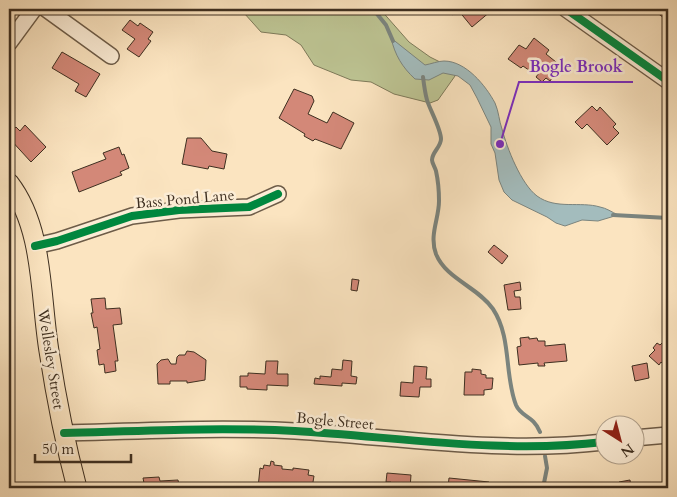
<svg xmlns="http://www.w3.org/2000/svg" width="677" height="497" viewBox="0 0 677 497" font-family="Cardo,serif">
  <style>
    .green { fill: #bdc493; stroke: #7e7a5a }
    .water { fill: #a3bcbd; stroke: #7b847e }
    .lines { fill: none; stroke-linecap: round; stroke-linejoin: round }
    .stream { stroke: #7b847e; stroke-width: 4 }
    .building { fill: #d38878; stroke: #3e2f20 }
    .minor-casing { stroke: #6d5c48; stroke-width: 18 }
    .major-casing { stroke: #3e2f20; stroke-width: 21 }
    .minor { stroke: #fcedd6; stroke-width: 15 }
    .major { stroke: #fbe4c0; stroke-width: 19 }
    .cycleway-casing { stroke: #fcedd6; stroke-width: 11 }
    .cycleway { stroke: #00873e; stroke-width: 8 }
    .labels { text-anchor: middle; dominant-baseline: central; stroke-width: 5; stroke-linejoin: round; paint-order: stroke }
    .street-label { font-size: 15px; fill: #3e2f20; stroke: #fcedd6 }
    .leader { fill: none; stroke: #7b2cbf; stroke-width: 2 }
    .callout-dot { fill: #7b2cbf; stroke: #fcedd6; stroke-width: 2 }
    .callout-label { font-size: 16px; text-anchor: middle; font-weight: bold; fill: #7b2cbf; stroke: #fcedd6; stroke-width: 5; stroke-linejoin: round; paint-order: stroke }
  </style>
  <rect width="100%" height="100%" fill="#fbe4c0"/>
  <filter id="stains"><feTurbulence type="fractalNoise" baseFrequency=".004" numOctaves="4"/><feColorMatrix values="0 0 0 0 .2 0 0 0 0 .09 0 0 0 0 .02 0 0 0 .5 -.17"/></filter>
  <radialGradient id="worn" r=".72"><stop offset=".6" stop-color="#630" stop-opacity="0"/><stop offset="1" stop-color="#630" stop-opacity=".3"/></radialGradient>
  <!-- green -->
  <path class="green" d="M237,9H380L409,42L430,57L444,64L455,76L438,100L430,103L394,94L371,82L351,80L314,65L301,45L286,35L261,32L244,13Z"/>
  <!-- water -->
  <path class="water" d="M391,38L425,65C431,64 438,61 444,61C466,61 486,86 495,103C499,112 499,121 502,129C507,148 521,184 537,196C556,210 580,201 600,207C606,208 612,212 618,215L598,221L582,220L565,226L556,223L547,217L512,200L504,192L499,180L495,153L491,144V127L477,98L470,85L458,76L443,73L429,80L415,79C402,67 395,55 391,38Z"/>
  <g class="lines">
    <!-- stream -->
    <g class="stream">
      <path d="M373,9L386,25L393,41"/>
      <path d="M423,77C424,85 425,93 427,100C430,110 441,129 441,139C441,147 432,152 432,160C432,163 435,167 436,171C438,180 439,191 439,201C439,219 429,235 436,254C446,279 478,287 493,309C512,338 504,374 516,405C521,417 533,415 540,432"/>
      <path d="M613,215L668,218"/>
      <path d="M543,488L547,468L545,456"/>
    </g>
  </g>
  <!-- building -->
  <g class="building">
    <path d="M447,9H489L491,11L472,27L458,10L452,15Z"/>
    <path d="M658,9H668V21L656,12Z"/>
    <path d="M130,20L138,26L140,23L153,32L148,39L151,41L139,57L127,49L135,39L122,30Z"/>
    <path d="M534,38L549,50L546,54L561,66L550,81L546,78L542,82L536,77L539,73L535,70L533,73L523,66L521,68L508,59L519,45L526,49Z"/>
    <path d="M62,52L100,74L86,97L75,91L79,84L52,68Z"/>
    <path d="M294,89L312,96L314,101L308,114L327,123L333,112L354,123L341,149L315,139L313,141L304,136L305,134L279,118Z"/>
    <path d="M592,106L597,111L600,107L616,124L613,127L619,133L607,145L587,124L582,129L575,122Z"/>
    <path d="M25,125L46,147L31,162L9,138V133L16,127L20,131Z"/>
    <path d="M187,138H201L212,151L227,154L224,169L209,166L208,169L182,164Z"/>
    <path d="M119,147L122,155L124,154L129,168L120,172L122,175L79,192L72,172L106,159L103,153Z"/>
    <path d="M494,245L508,256L502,264L488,252Z"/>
    <path d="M352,279L359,280L357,291L351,290Z"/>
    <path d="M520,282L521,290L514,291L515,297H520L521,309L508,310L504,285Z"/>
    <path d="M105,298L106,309L120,308L122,324L113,325L118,361H115L116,371L105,373L104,364L99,365L97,350L100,349L97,327L94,328L91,313H93L91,299Z"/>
    <path d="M665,333L668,336V369L661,362L659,365L649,356L655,350L653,348L657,343L660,345L666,339L662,336Z"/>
    <path d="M529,337V339L537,338L538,341H545V346L565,344L567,361L544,363L545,366H538V363L519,365L517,347L521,346L520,338Z"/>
    <path d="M187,351L194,352L206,360L205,380L187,383V381H170V384H158L157,364L161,360L168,359L171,364H176L177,357L179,355H185Z"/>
    <path d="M343,360L352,361L351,376L357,377L356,384L342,383V386L314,384L315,378L320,379V376L331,377L332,369L342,370Z"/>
    <path d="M266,361H278L277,374H288V386L267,385V390L247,389V387H240V376H248V373L265,374Z"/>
    <path d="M647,363L649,378L635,381L632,366Z"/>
    <path d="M414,366L427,367L426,379H431V387H420L419,397L400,396L401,382L413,383Z"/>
    <path d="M472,369L481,370V374L486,375V378H493L492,389L484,390V395H464L465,372H472Z"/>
    <path d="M271,461L274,462V465L282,466V469L293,470V468L309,470L308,475L314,476L312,488L279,485L278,488H258L260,468L263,469L264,465L270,466Z"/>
    <path d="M387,473L411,475L410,488H394V486H391V482H386Z"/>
    <path d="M159,477L160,481L178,480L179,485L190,486V488H137L136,484L144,483L143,478Z"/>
    <path d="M449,478L489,482V488L448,487Z"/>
    <path d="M630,480L631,488H603L619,486V482Z"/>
  </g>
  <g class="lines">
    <defs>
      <g id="minor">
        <path d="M46,9L111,56"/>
        <path d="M566,9L668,81"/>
        <path d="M9,43L34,9"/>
        <path d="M35,246L57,241L132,216L179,210L249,207L278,194"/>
        <path d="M64,433C140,431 218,427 295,431C398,437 501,454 604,442"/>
        <path d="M634,438L668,435"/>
      </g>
      <path id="major" d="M9,183C44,228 40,296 49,351C56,397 65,443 77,488"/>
    </defs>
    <!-- minor casing -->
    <use href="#minor" class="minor-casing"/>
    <!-- major casing -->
    <use href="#major" class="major-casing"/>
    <!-- minor -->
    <use href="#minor" class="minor"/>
    <!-- major -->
    <use href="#major" class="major"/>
    <defs>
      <g id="cycleway">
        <path d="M566,9L668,81"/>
        <path d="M35,246L57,241L132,216L179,210L249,207L278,194"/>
        <path d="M64,433C140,431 218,427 295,431C398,437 501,454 604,442"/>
      </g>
    </defs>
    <!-- cycleway casing -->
    <use href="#cycleway" class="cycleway-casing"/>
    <!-- cycleway -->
    <use href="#cycleway" class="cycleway"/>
  </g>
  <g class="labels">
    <!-- street labels -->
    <g class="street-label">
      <text transform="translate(185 199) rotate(-5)">Bass Pond Lane</text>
      <text transform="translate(51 359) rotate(81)">Wellesley Street</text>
      <text transform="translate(335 421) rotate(5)">Bogle Street</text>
    </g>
  </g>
  <!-- callouts -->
  <path class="leader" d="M500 144L519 82H633"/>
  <circle class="callout-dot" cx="500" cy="144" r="5"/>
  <g class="callout-label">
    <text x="576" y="72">Bogle Brook</text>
  </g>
  <!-- margin -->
  <rect width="677" height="497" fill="none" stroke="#fbe4c0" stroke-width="30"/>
  <rect x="10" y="10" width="657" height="477" fill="none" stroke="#3e2f20" stroke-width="2.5"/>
  <rect x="15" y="15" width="647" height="467" fill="none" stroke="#3e2f20"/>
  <!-- north arrow -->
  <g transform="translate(620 440) rotate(144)"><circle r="24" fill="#fcedd6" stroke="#b0a18d"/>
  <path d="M0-4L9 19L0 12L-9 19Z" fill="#8f2418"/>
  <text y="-8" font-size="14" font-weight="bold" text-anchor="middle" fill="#3e2f20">N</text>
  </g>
  <!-- scale -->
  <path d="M35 454v8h96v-8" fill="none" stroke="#3e2f20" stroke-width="2.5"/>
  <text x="42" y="454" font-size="15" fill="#3e2f20" stroke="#fcedd6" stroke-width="4" paint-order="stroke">50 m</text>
  <rect width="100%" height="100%" filter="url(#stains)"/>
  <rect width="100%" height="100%" fill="url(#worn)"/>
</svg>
